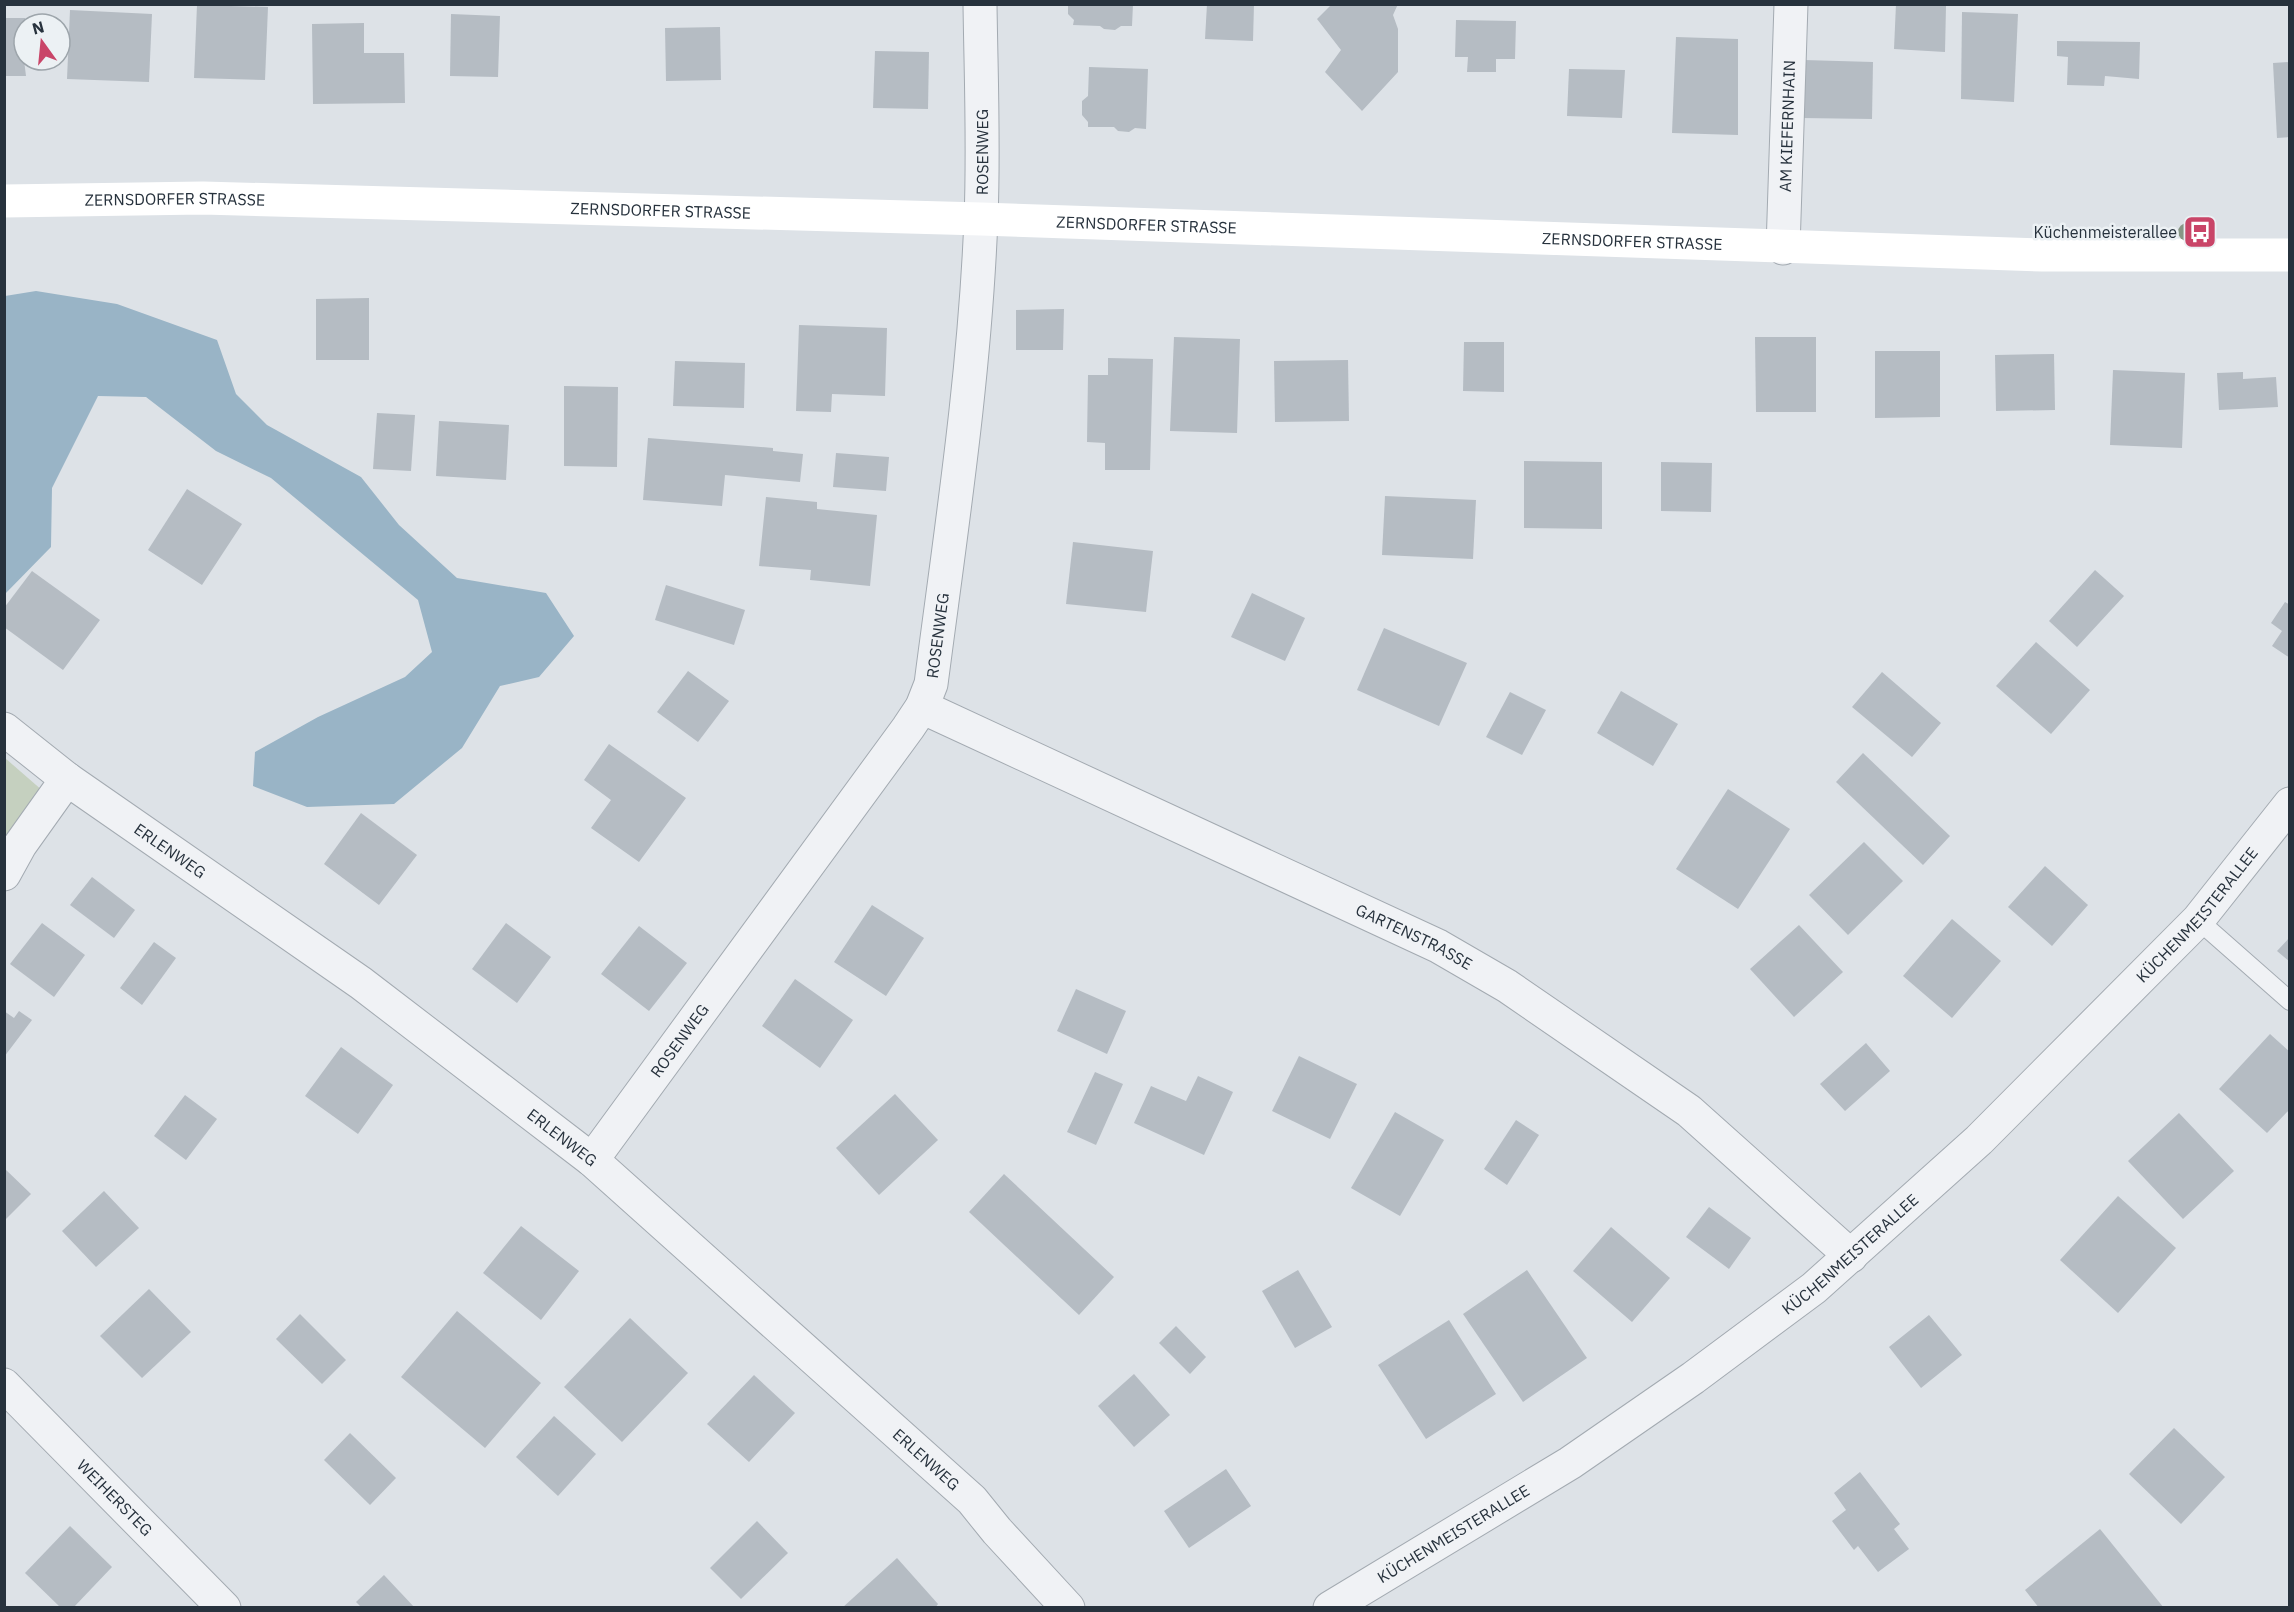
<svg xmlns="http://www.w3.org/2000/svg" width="2294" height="1612" viewBox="0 0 2294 1612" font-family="'IBM Plex Sans',sans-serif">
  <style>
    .green { fill: #c5d0bf }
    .water { fill: #99b4c6 }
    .building { fill: #b5bcc3 }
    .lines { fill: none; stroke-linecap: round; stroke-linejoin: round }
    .lane-casing { stroke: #a3aab1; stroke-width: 20 }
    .street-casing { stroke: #a3aab1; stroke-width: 35 }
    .lane { stroke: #f0f2f5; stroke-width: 18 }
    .street { stroke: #f0f2f5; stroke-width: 33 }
    .secondary { stroke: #fff; stroke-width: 33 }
    .tree { fill: #879685 }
    .labels { text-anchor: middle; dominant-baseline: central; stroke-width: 5; stroke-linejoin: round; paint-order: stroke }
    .street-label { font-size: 16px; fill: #27323d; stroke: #ecf1f4 }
    .poi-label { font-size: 16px; fill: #27323d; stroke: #ecf1f4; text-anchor: end }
  </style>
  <rect width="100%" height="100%" fill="#dde2e7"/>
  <!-- green -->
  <path class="green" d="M5,758L51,798L5,860Z"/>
  <!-- water -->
  <path class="water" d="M36,291L117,304L217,340L236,394L267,425L361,477L399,525L457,578L546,593L574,636L539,677L500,686L462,748L394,804L307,807L253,786L255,752L318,717L405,677L432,652L418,600L271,478L216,451L146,397L98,396L52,488L51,547L5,594V296Z"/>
  <!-- building -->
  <g class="building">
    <path d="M1068,4H1133L1132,26H1121L1115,30L1104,29L1100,26L1073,25L1074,20L1068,14Z"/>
    <path d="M1207,4H1254L1253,41L1205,39Z"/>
    <path d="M1332,4H1398L1393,15L1398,29V72L1362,111L1325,72L1341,50L1317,19Z"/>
    <path d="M1896,4L1946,6L1945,52L1894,49Z"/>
    <path d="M197,5L268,7L265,80L194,78Z"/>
    <path d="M70,10L152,14L149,82L67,79Z"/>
    <path d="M1962,12L2018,14L2014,102L1961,99Z"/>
    <path d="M451,14L500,16L498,77L450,76Z"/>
    <path d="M4,18H25L24,60L26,76H4Z"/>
    <path d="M1456,20L1516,21L1515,59H1496V72H1467L1468,57H1455Z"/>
    <path d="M364,23V53H404L405,103L313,104L312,24Z"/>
    <path d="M720,27L721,80L666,81L665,28Z"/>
    <path d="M1676,37L1738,39V135L1672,133Z"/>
    <path d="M2057,41L2140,42L2139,79L2105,76L2104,86L2067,85L2068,57L2057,56Z"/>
    <path d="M875,51L929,52L928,109L873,108Z"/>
    <path d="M1804,60L1873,62L1872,119L1802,118Z"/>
    <path d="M2290,62V137L2277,138L2273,63Z"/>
    <path d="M1089,67L1148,69L1146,129L1135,128L1129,132L1118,131L1114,127H1088V122L1082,115V101L1088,96Z"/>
    <path d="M1569,69L1625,70L1622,118L1567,116Z"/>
    <path d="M369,298V360H316V299Z"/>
    <path d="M1064,309L1063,350H1016V310Z"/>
    <path d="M799,325L887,328L885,396L832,394L831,412L796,411Z"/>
    <path d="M1174,337L1240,339L1237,433L1170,431Z"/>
    <path d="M1755,337H1816V412H1756Z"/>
    <path d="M1464,342H1504V392L1463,391Z"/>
    <path d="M1875,351H1940V417L1875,418Z"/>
    <path d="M2054,354L2055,410L1996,411L1995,355Z"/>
    <path d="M1108,358L1153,359L1150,470H1105V443L1087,442L1088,375H1108Z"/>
    <path d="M1348,360L1349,421L1275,422L1274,361Z"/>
    <path d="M675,361L745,363L744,408L673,406Z"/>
    <path d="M2113,370L2185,373L2182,448L2110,445Z"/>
    <path d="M2243,372V379L2276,377L2278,407L2219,410L2217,373Z"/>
    <path d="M564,386L618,387L617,467L564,466Z"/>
    <path d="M377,413L415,415L411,471L373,469Z"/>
    <path d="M439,421L509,425L506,480L436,476Z"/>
    <path d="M648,438L773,448V451L803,454L800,482L725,475L722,506L643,500Z"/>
    <path d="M836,453L889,457L886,491L833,487Z"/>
    <path d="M1524,461L1602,462V529L1524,528Z"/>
    <path d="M1661,462L1712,463L1711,512L1661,511Z"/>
    <path d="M187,489L242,524L202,585L148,550Z"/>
    <path d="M1385,496L1476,500L1473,559L1382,555Z"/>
    <path d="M766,497L817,502V509L877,515L870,586L810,580L811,570L759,566Z"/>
    <path d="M1073,542L1153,551L1146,612L1066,604Z"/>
    <path d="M2095,570L2124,596L2077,647L2049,621Z"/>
    <path d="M32,571L100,620L63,670L4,627V608Z"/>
    <path d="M666,585L745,610L734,645L655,620Z"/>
    <path d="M1252,593L1305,618L1285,661L1231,637Z"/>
    <path d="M2285,602L2290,605V658L2272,646L2282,631L2271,623Z"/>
    <path d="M1384,628L1467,663L1439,726L1357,690Z"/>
    <path d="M2036,642L2090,690L2051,734L1996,686Z"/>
    <path d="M688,671L729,701L698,742L657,712Z"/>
    <path d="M1882,672L1941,723L1912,757L1852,707Z"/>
    <path d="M1621,691L1678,724L1653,766L1597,733Z"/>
    <path d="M1510,692L1546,710L1522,755L1486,737Z"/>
    <path d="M609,744L686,798L639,862L591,828L611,800L584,780Z"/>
    <path d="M1863,753L1950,836L1923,865L1836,782Z"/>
    <path d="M1728,789L1790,829L1738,909L1676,869Z"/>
    <path d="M361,813L417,855L379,905L324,864Z"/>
    <path d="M1864,842L1903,881L1848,935L1809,895Z"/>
    <path d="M2045,866L2088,905L2052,946L2008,907Z"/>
    <path d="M92,877L135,910L114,938L70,905Z"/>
    <path d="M872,905L924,938L886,996L834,962Z"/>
    <path d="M1952,919L2001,961L1952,1018L1903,976Z"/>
    <path d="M42,923L85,955L54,997L10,964Z"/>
    <path d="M506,923L551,957L517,1003L472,969Z"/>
    <path d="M1799,925L1843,972L1794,1017L1750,969Z"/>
    <path d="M639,926L687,963L649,1011L601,974Z"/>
    <path d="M2290,937V962L2277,951Z"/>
    <path d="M154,942L176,958L142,1005L120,988Z"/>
    <path d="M795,979L853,1020L820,1068L762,1026Z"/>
    <path d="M1076,989L1126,1011L1107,1054L1057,1031Z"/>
    <path d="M4,1011L14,1018L19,1011L32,1020L4,1057Z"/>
    <path d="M2270,1034L2290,1052V1109L2267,1133L2219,1089Z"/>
    <path d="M1866,1043L1890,1071L1845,1111L1820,1084Z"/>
    <path d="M341,1047L393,1085L358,1134L305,1096Z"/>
    <path d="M1299,1056L1357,1084L1330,1139L1272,1111Z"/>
    <path d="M1095,1072L1123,1084L1096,1145L1067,1132Z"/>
    <path d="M1198,1076L1233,1092L1204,1155L1134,1123L1151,1086L1186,1101Z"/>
    <path d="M895,1094L938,1140L879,1195L836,1148Z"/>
    <path d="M185,1095L217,1119L186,1160L154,1136Z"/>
    <path d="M1395,1112L1444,1140L1400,1216L1351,1188Z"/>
    <path d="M2179,1113L2234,1171L2183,1219L2128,1161Z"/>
    <path d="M1516,1120L1539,1135L1507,1185L1484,1169Z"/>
    <path d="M4,1168L31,1194L4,1221Z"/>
    <path d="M1004,1174L1114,1277L1079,1315L969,1212Z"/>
    <path d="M104,1191L139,1228L96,1267L62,1231Z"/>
    <path d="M2118,1196L2176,1248L2118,1313L2060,1260Z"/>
    <path d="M1709,1207L1751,1238L1729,1269L1686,1237Z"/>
    <path d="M521,1226L579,1271L541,1320L483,1273Z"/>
    <path d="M1611,1227L1670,1278L1632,1322L1573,1271Z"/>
    <path d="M1298,1270L1332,1327L1295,1348L1262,1291Z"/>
    <path d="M1527,1270L1587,1358L1523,1402L1463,1314Z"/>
    <path d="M149,1289L191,1332L142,1378L100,1336Z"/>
    <path d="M457,1311L541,1383L485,1448L401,1377Z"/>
    <path d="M300,1314L346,1360L322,1384L276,1339Z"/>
    <path d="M1929,1315L1962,1355L1921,1388L1889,1347Z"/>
    <path d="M630,1318L688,1373L622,1442L564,1387Z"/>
    <path d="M1449,1320L1496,1394L1426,1439L1378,1365Z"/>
    <path d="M1176,1326L1206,1357L1190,1374L1159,1343Z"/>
    <path d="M1134,1374L1170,1415L1134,1447L1098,1406Z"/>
    <path d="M754,1375L795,1413L749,1462L707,1424Z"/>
    <path d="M554,1416L596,1454L558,1496L516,1457Z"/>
    <path d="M2174,1428L2225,1477L2181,1524L2129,1474Z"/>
    <path d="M350,1433L396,1478L370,1505L324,1460Z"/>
    <path d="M1226,1469L1251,1506L1189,1548L1164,1511Z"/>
    <path d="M1860,1472L1900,1524L1894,1529L1909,1549L1878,1572L1858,1546L1854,1550L1832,1521L1846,1510L1834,1493Z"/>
    <path d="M757,1521L788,1553L741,1599L710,1568Z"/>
    <path d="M70,1526L112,1567L73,1608H61L25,1573Z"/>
    <path d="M2100,1529L2164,1608H2039L2025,1590Z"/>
    <path d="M897,1558L938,1604L935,1608H842Z"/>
    <path d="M384,1575L415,1608H362L356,1602Z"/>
  </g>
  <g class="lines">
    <defs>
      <path id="lane" d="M2198,920L2290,1001"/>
      <g id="street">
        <path id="s1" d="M1783,248L1791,4"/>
        <path id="s2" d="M922,707L1438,946L1507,986L1689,1111L1851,1256"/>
        <path id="s3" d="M4,729L67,779L361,983L592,1160L972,1500L997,1531L1068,1608"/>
        <path d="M4,874L20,845L67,779"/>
        <path id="s4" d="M592,1160L908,728L922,707L931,684C951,530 975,375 981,218C984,147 981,76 980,4"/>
        <path id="s5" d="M4,1385L224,1608"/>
        <path id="s6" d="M1330,1608L1570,1463L1693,1378L1814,1288L1979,1140L2198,920L2290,804"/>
      </g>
    </defs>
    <!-- lane casing -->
    <use href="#lane" class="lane-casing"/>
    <!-- street casing -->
    <use href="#street" class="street-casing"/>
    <!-- lane -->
    <use href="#lane" class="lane"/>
    <!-- street -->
    <use href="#street" class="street"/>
    <!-- secondary -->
    <path class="secondary" id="s7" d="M4,201L203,198L981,219L2042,255H2290"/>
  </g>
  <!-- trees -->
  <circle class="tree" cx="2187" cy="232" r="9"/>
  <!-- icons -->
  <defs>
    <symbol id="bus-square" viewBox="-11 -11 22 22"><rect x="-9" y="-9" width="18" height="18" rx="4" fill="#c94568" stroke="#ecf1f4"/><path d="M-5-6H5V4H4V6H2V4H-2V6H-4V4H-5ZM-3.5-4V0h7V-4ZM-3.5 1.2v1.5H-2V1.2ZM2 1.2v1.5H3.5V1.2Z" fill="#fff"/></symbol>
  </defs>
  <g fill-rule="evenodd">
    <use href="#bus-square" x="2181" y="213" width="38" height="38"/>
  </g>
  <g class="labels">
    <!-- street labels -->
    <g class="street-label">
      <text stroke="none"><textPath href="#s1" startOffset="122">AM KIEFERNHAIN</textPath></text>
      <text stroke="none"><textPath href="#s4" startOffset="1120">ROSENWEG</textPath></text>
      <text stroke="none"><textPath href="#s7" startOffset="171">ZERNSDORFER STRASSE</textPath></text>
      <text stroke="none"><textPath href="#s7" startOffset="657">ZERNSDORFER STRASSE</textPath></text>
      <text stroke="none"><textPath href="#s7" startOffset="1143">ZERNSDORFER STRASSE</textPath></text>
      <text stroke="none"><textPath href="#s7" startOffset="1629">ZERNSDORFER STRASSE</textPath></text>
      <text stroke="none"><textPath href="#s4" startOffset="634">ROSENWEG</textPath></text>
      <text stroke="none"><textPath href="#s3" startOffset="206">ERLENWEG</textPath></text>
      <text stroke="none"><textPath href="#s6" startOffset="1116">KÜCHENMEISTERALLEE</textPath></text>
      <text stroke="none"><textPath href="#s2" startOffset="543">GARTENSTRASSE</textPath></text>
      <text stroke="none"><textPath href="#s4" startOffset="148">ROSENWEG</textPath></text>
      <text stroke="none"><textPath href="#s3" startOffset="692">ERLENWEG</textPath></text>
      <text stroke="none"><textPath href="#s6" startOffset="630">KÜCHENMEISTERALLEE</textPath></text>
      <text stroke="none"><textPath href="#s3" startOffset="1178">ERLENWEG</textPath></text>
      <text stroke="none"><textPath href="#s5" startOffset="158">WEIHERSTEG</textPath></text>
      <text stroke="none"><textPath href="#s6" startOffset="144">KÜCHENMEISTERALLEE</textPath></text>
    </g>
    <!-- poi labels -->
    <g class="poi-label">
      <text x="2177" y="232">Küchenmeisterallee</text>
    </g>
  </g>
  <!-- border -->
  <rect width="2294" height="1612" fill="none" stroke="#27323d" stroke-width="12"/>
  <!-- north arrow -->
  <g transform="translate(42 42) rotate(345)"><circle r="28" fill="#ecf1f4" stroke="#9da5ab" stroke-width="1.5"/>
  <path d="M0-4.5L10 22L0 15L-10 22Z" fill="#c94568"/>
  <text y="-9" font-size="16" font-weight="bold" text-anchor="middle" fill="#27323d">N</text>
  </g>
</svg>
